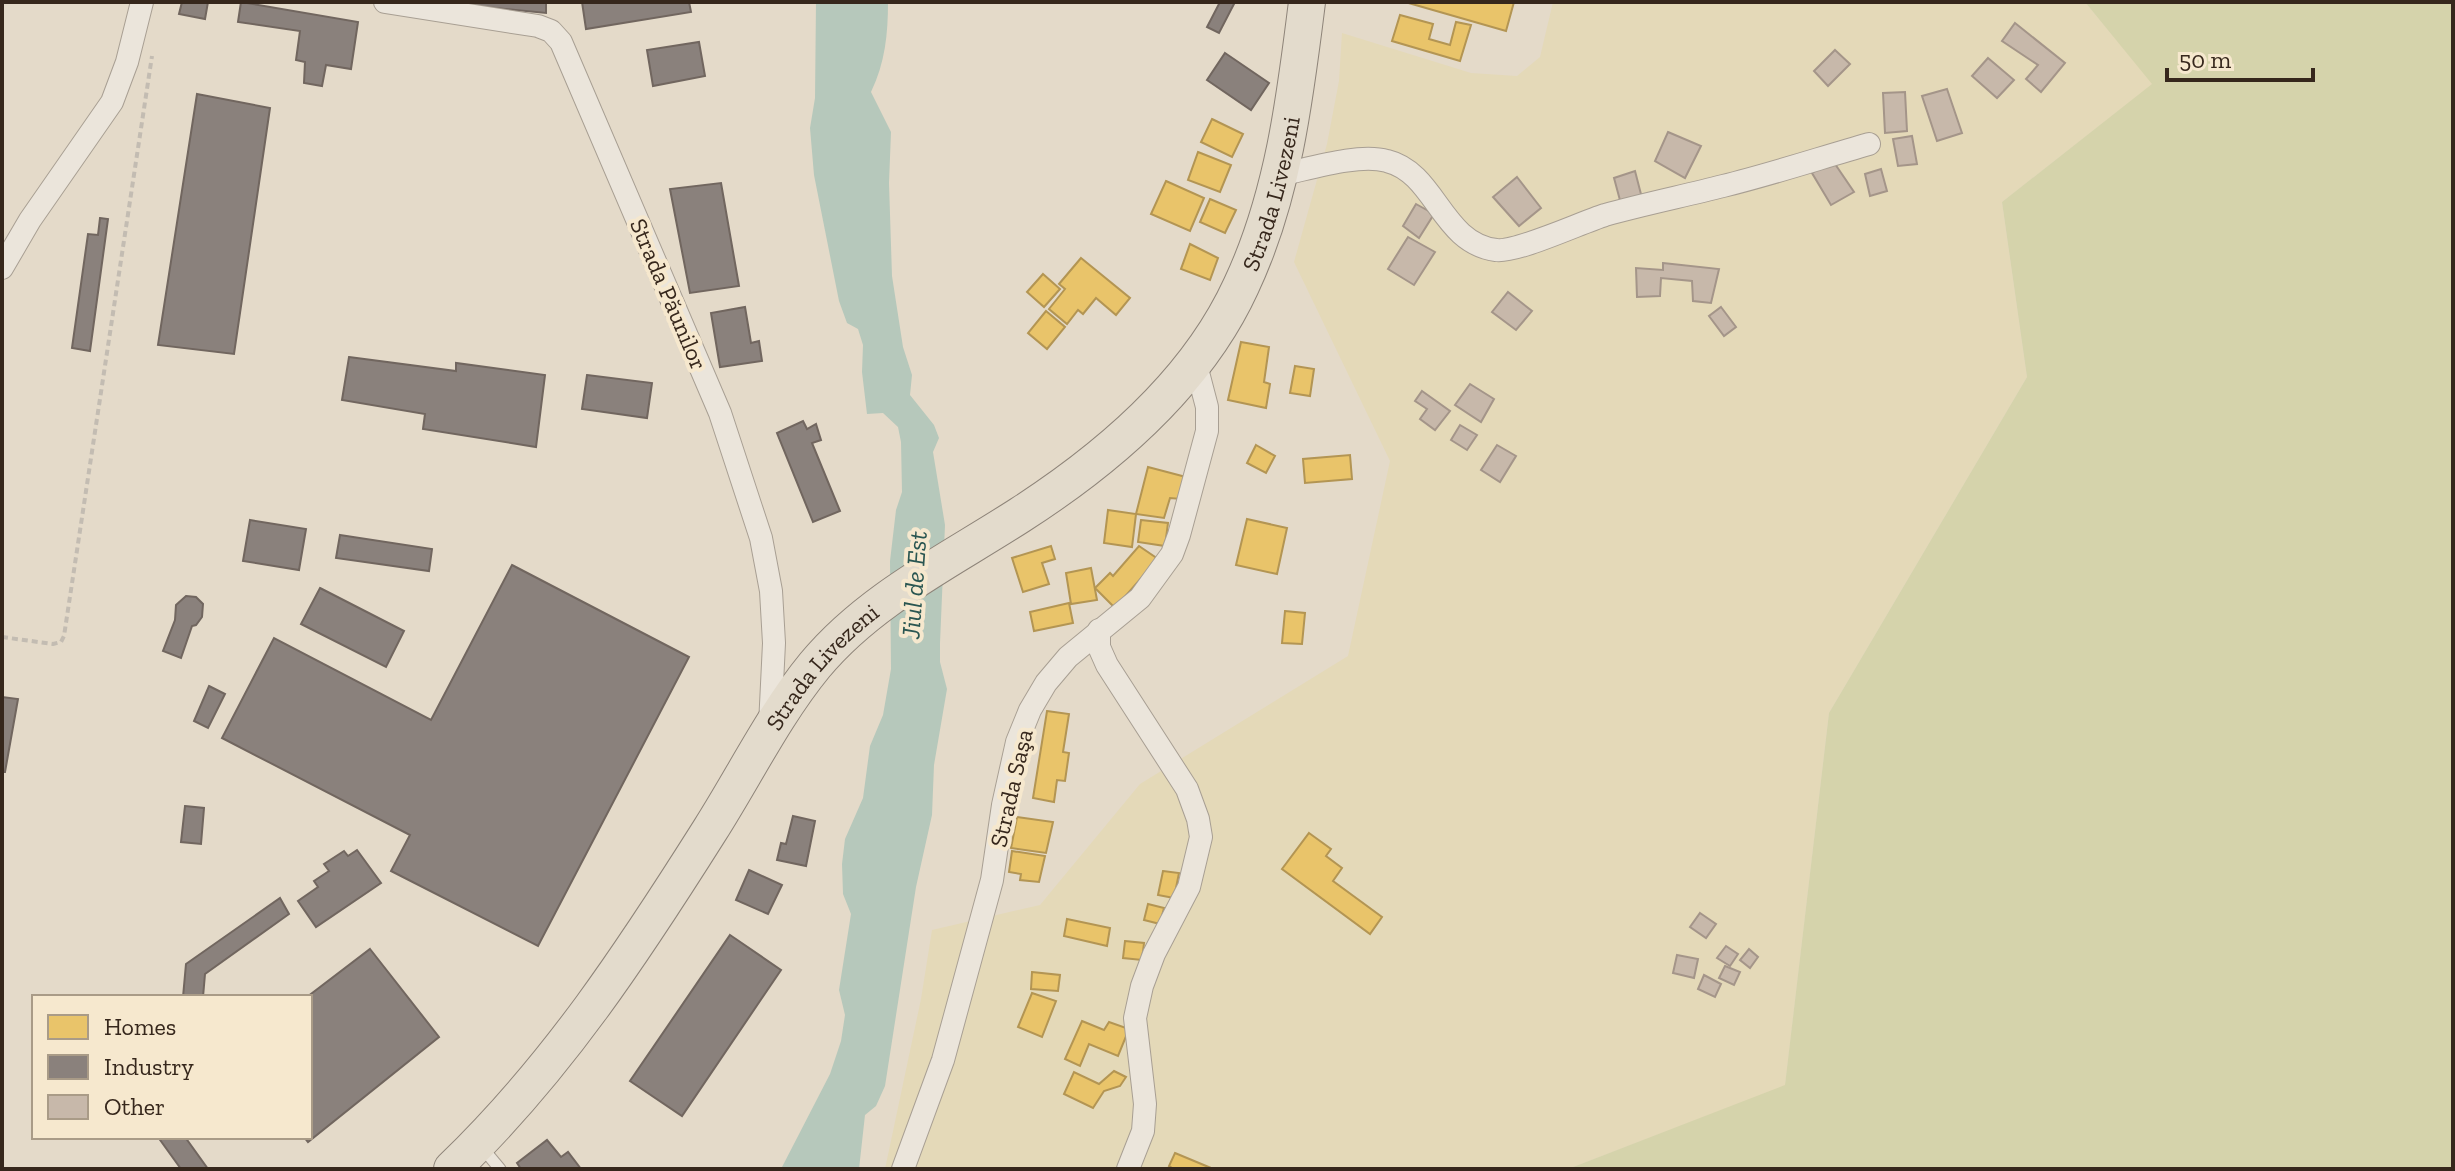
<svg xmlns="http://www.w3.org/2000/svg" width="2455" height="1171" viewBox="0 0 2455 1171" font-family="'Zilla Slab',serif">
  <style>
    .farmland { fill: #e4d9b8 }
    .green { fill: #d5d3ab }
    .water { fill: #b6c8bb }
    .homes { fill: #e9c46a; stroke: #b39553; stroke-width: 2 }
    .industry { fill: #8a817c; stroke: #71665f; stroke-width: 2 }
    .building { fill: #c7b8aa; stroke: #a49589; stroke-width: 2 }
    .lines { fill: none; stroke-linecap: round; stroke-linejoin: round }
    .service-casing { stroke: #a89f93; stroke-width: 13 }
    .minor-casing { stroke: #a89f93; stroke-width: 24 }
    .primary-casing { stroke: #8e8479; stroke-width: 38 }
    .path { stroke: #c3bcb2; stroke-width: 4; stroke-dasharray: 6 4; stroke-linecap: butt }
    .service { stroke: #ebe5db; stroke-width: 11 }
    .minor { stroke: #ebe5db; stroke-width: 22 }
    .primary { stroke: #e3dbcc; stroke-width: 36 }
    .labels { text-anchor: middle; dominant-baseline: central; stroke-width: 8; stroke-linejoin: round; paint-order: stroke }
    .street-label { font-size: 24px; fill: #36271c; stroke: #f6e8ce }
    .water-label { font-size: 26px; font-style: italic; fill: #2a5651; stroke: #f6e8ce }
  </style>
  <rect width="100%" height="100%" fill="#e4dac9"/>
  <!-- farmland -->
  <path class="farmland" d="M1553,2H2085L2153,84L2002,202L2027,377L1829,713L1785,1086L1568,1169H885L921,999L932,930L1040,905L1140,784L1348,656L1390,461L1294,262L1327,144L1339,81L1342,33L1471,73L1517,76L1540,57Z"/>
  <!-- green -->
  <path class="green" d="M2085,2H2453V1169H1568L1785,1085L1829,713L2027,377L2002,202L2152,84Z"/>
  <!-- water -->
  <path class="water" d="M816,2H888C888,34 885,63 871,92L891,132L889,183L892,276L903,347L912,375L910,395L934,425L939,438L933,452L945,525L940,643V662L947,689L934,765L932,815L916,887L885,1086L876,1106L865,1115L859,1169H781L830,1074L841,1041L845,1015L839,990L851,914L843,894L842,864L845,839L863,798L870,746L883,715L891,669L890,561L896,510L902,492L901,442L898,427L883,413L867,414L862,372L863,345L858,329L847,323L839,301L814,175L810,128L815,98Z"/>
  <!-- homes -->
  <g class="homes">
    <path d="M1405,2H1514L1506,31Z"/>
    <path d="M1400,15L1433,24L1429,39L1450,45L1456,22L1471,25L1460,61L1392,41Z"/>
    <path d="M1212,119L1243,134L1232,157L1201,142Z"/>
    <path d="M1198,152L1231,165L1220,192L1188,180Z"/>
    <path d="M1166,181L1204,198L1190,231L1151,214Z"/>
    <path d="M1210,199L1236,210L1225,233L1200,222Z"/>
    <path d="M1190,244L1218,258L1210,280L1181,269Z"/>
    <path d="M1081,258L1130,298L1116,315L1096,298L1083,314L1078,310L1067,324L1049,309L1065,289L1059,284Z"/>
    <path d="M1043,274L1060,289L1044,307L1027,292Z"/>
    <path d="M1046,311L1065,327L1047,349L1028,333Z"/>
    <path d="M1241,342L1269,347L1264,382L1270,384L1266,408L1228,400Z"/>
    <path d="M1295,366L1314,369L1310,396L1290,393Z"/>
    <path d="M1256,445L1275,456L1266,473L1247,463Z"/>
    <path d="M1350,455L1352,479L1305,483L1303,459Z"/>
    <path d="M1148,467L1186,477L1181,499L1170,498L1164,518L1136,514Z"/>
    <path d="M1108,510L1136,514L1132,547L1104,543Z"/>
    <path d="M1247,519L1287,528L1277,574L1236,565Z"/>
    <path d="M1141,520L1168,523L1165,546L1138,542Z"/>
    <path d="M1051,546L1055,559L1042,563L1049,584L1023,592L1012,558Z"/>
    <path d="M1139,546L1158,559L1115,608L1095,588L1110,573L1113,576Z"/>
    <path d="M1091,568L1097,600L1071,604L1066,573Z"/>
    <path d="M1069,603L1073,623L1034,631L1030,612Z"/>
    <path d="M1285,611L1305,613L1302,644L1282,643Z"/>
    <path d="M1047,711L1069,714L1063,752L1069,753L1065,781L1057,780L1054,802L1033,798Z"/>
    <path d="M1017,817L1053,822L1046,853L1011,848Z"/>
    <path d="M1309,833L1331,849L1326,856L1342,868L1333,881L1382,917L1370,934L1282,869Z"/>
    <path d="M1012,851L1045,856L1039,882L1020,880L1021,874L1009,872Z"/>
    <path d="M1163,871L1179,873L1174,898L1158,895Z"/>
    <path d="M1148,904L1164,908L1160,924L1144,920Z"/>
    <path d="M1067,919L1110,928L1107,946L1064,936Z"/>
    <path d="M1125,941L1144,943L1142,960L1123,958Z"/>
    <path d="M1032,972L1060,975L1058,991L1031,989Z"/>
    <path d="M1032,993L1056,1001L1042,1037L1018,1027Z"/>
    <path d="M1082,1021L1104,1030L1109,1022L1129,1029L1118,1056L1089,1044L1080,1066L1065,1059Z"/>
    <path d="M1114,1071L1126,1077L1120,1086L1104,1091L1093,1108L1064,1094L1074,1072L1099,1084Z"/>
    <path d="M1175,1153L1211,1168V1169H1174L1169,1166Z"/>
  </g>
  <!-- industry -->
  <g class="industry">
    <path d="M182,2H208L205,19L179,14Z"/>
    <path d="M241,2L358,22L351,69L326,65L322,86L304,83L305,62L296,60L300,31L238,22Z"/>
    <path d="M475,2H546V13L475,6Z"/>
    <path d="M582,2H689L691,12L586,29Z"/>
    <path d="M1220,2H1235L1219,33L1207,27Z"/>
    <path d="M699,42L705,76L653,86L647,50Z"/>
    <path d="M1225,53L1269,83L1251,110L1207,80Z"/>
    <path d="M197,94L270,108L234,354L158,345Z"/>
    <path d="M721,183L739,286L690,293L670,189Z"/>
    <path d="M100,218L108,219L90,351L72,348L88,234L98,235Z"/>
    <path d="M745,307L751,343L759,341L762,361L720,367L711,313Z"/>
    <path d="M349,357L456,371V363L545,375L536,447L423,429L425,414L342,400Z"/>
    <path d="M587,375L652,383L647,418L582,409Z"/>
    <path d="M803,421L807,429L816,424L821,440L812,443L840,511L813,522L777,433Z"/>
    <path d="M250,520L306,529L299,570L243,561Z"/>
    <path d="M340,535L432,549L429,571L336,558Z"/>
    <path d="M512,565L689,657L538,946L391,871L410,835L222,738L274,638L431,720Z"/>
    <path d="M320,588L404,631L386,667L301,624Z"/>
    <path d="M186,596L196,597L203,604L202,617L196,625L192,626L181,658L163,651L175,620L176,605Z"/>
    <path d="M209,686L225,694L208,728L194,721Z"/>
    <path d="M2,697L18,699L5,772H2Z"/>
    <path d="M185,806L204,808L201,844L181,842Z"/>
    <path d="M793,816L815,821L806,866L777,860L781,843L786,844Z"/>
    <path d="M357,850L381,883L316,927L298,901L318,887L314,881L329,871L324,864L344,851L348,856Z"/>
    <path d="M749,870L782,885L768,914L736,900Z"/>
    <path d="M280,898L289,914L205,974L203,997H183L186,964Z"/>
    <path d="M730,935L781,970L682,1116L630,1081Z"/>
    <path d="M370,949L439,1037L308,1142L304,1137H310V997H307Z"/>
    <path d="M158,1137H185L208,1169H181Z"/>
    <path d="M547,1140L561,1157L568,1152L581,1169H521L517,1163Z"/>
  </g>
  <!-- building -->
  <g class="building">
    <path d="M2015,23L2065,63L2041,92L2026,79L2038,65L2002,41Z"/>
    <path d="M1835,50L1850,64L1828,86L1814,71Z"/>
    <path d="M1988,58L2014,80L1997,98L1972,76Z"/>
    <path d="M1947,89L1962,133L1937,141L1922,96Z"/>
    <path d="M1905,92L1907,131L1885,133L1883,93Z"/>
    <path d="M1668,132L1701,146L1685,178L1655,161Z"/>
    <path d="M1912,136L1917,164L1898,166L1893,139Z"/>
    <path d="M1833,161L1854,192L1831,205L1812,173Z"/>
    <path d="M1881,169L1887,191L1870,196L1865,174Z"/>
    <path d="M1635,171L1642,198L1621,204L1614,178Z"/>
    <path d="M1517,177L1541,208L1519,226L1493,197Z"/>
    <path d="M1416,204L1434,214L1419,238L1403,226Z"/>
    <path d="M1408,237L1435,252L1414,285L1388,269Z"/>
    <path d="M1663,263L1719,269L1711,303L1693,301L1692,281L1661,278L1660,296L1637,297L1636,268L1663,270Z"/>
    <path d="M1508,292L1532,311L1516,330L1492,312Z"/>
    <path d="M1721,307L1736,327L1724,336L1709,316Z"/>
    <path d="M1470,384L1494,399L1481,422L1455,405Z"/>
    <path d="M1422,391L1450,411L1435,430L1420,419L1427,409L1415,401Z"/>
    <path d="M1460,425L1477,435L1467,450L1451,440Z"/>
    <path d="M1497,445L1516,456L1500,482L1481,470Z"/>
    <path d="M1700,913L1716,924L1706,938L1690,927Z"/>
    <path d="M1726,946L1738,954L1730,966L1717,958Z"/>
    <path d="M1749,949L1758,957L1750,968L1740,960Z"/>
    <path d="M1677,955L1698,959L1694,978L1673,973Z"/>
    <path d="M1725,966L1740,972L1734,985L1719,978Z"/>
    <path d="M1704,975L1721,984L1715,997L1698,989Z"/>
  </g>
  <g class="lines">
    <defs>
      <path id="service" d="M480,1145L500,1169"/>
      <g id="minor">
        <path d="M385,2L538,26L551,31L561,42L720,413L761,538L771,591L774,643L770,725"/>
        <path d="M1279,175C1309,169 1358,153 1387,161C1436,173 1441,243 1496,250C1516,253 1580,223 1605,215C1644,204 1684,196 1723,186C1772,174 1820,158 1869,144"/>
        <path d="M2,268L30,220L112,102L127,62L142,2"/>
        <path d="M1099,630V647L1107,665L1187,789L1198,819L1201,837L1189,887L1154,954L1142,986L1135,1018L1145,1104L1143,1131L1128,1169"/>
        <path d="M903,1169L943,1060L992,880L1003,805L1017,742L1030,710L1046,683L1068,657L1140,598L1172,554L1179,535L1207,431V407L1195,361"/>
      </g>
      <g id="primary">
        <path id="s1" d="M452,1169C557,1068 633,952 710,830C745,775 774,715 815,665C870,599 949,561 1020,515C1107,459 1197,382 1241,286C1283,197 1295,99 1307,2"/>
      </g>
    </defs>
    <!-- service casing -->
    <use href="#service" class="service-casing"/>
    <!-- minor casing -->
    <use href="#minor" class="minor-casing"/>
    <!-- primary casing -->
    <use href="#primary" class="primary-casing"/>
    <!-- path -->
    <path class="path" d="M2,637L53,644L61,642L64,636L152,56"/>
    <!-- service -->
    <use href="#service" class="service"/>
    <!-- minor -->
    <use href="#minor" class="minor"/>
    <!-- primary -->
    <use href="#primary" class="primary"/>
  </g>
  <g class="labels">
    <!-- street labels -->
    <g class="street-label">
      <text stroke="none"><textPath href="#s1" startOffset="1298">Strada Livezeni</textPath></text>
      <text transform="translate(669 294) rotate(67)">Strada Păunilor</text>
      <text stroke="none"><textPath href="#s1" startOffset="626">Strada Livezeni</textPath></text>
      <text transform="translate(1011 788) rotate(-77)">Strada Saşa</text>
    </g>
    <!-- water labels -->
    <g class="water-label">
      <text transform="translate(914 585) rotate(-86)">Jiul de Est</text>
    </g>
  </g>
  <!-- border -->
  <rect width="2455" height="1171" fill="none" stroke="#36271c" stroke-width="8"/>
  <!-- legend -->
  <rect x="32" y="995" width="280" height="144" fill="#f6e8ce" stroke="#a99b87" stroke-width="2"/>
  <rect x="48" y="1015" width="40" height="24" fill="#e9c46a" stroke="#a99b87" stroke-width="2"/>
  <text x="104" y="1035" font-size="24" fill="#36271c">Homes</text>
  <rect x="48" y="1055" width="40" height="24" fill="#8a817c" stroke="#a99b87" stroke-width="2"/>
  <text x="104" y="1075" font-size="24" fill="#36271c">Industry</text>
  <rect x="48" y="1095" width="40" height="24" fill="#c7b8aa" stroke="#a99b87" stroke-width="2"/>
  <text x="104" y="1115" font-size="24" fill="#36271c">Other</text>
  <!-- scale -->
  <path d="M2167 68v12h146v-12" fill="none" stroke="#36271c" stroke-width="4"/>
  <text x="2179" y="68" font-size="24" fill="#36271c" stroke="#f6e8ce" stroke-width="6" paint-order="stroke">50 m</text>
</svg>
